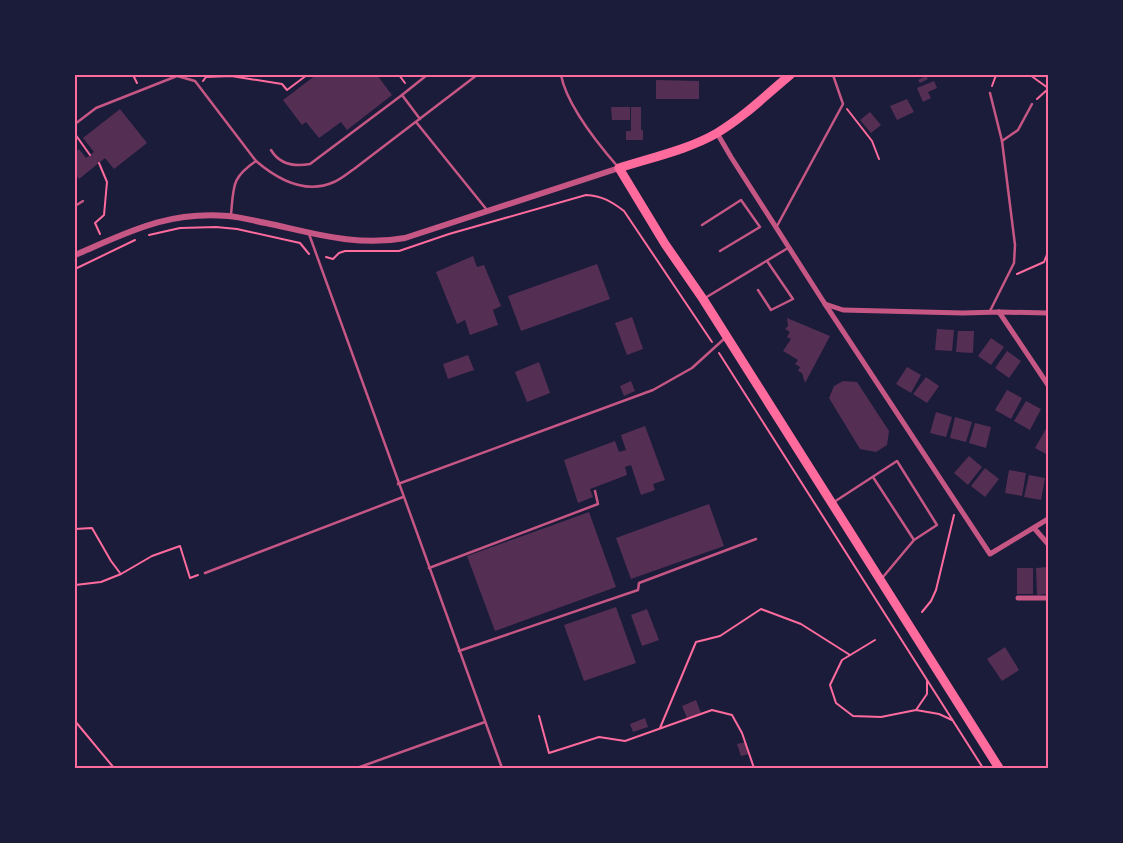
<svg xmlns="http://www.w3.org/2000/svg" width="1123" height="843" viewBox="0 0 1123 843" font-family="Rubik,sans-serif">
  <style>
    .building { fill: #542f53 }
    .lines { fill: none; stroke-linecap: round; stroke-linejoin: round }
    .path { stroke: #ff6b9d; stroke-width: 2 }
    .service { stroke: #c65784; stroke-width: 2.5 }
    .minor { stroke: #c65784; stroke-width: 5 }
    .tertiary { stroke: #c65784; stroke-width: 6 }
    .trunk { stroke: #ff6b9d; stroke-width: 9 }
    .neatline { fill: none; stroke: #ff6b9d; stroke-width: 2 }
  </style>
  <rect width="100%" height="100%" fill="#1b1b3a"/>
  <!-- building -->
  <g class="building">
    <path d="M316,75H377L392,95L347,130L341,122L319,138L306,122L302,125L283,100Z"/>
    <path d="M926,76L928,79L920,83L918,80Z"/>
    <path d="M656,80L699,81V99H656Z"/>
    <path d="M934,81L937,88L928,92L931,98L923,102L917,88Z"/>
    <path d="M907,99L914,112L897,120L890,106Z"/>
    <path d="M611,107H630V120H612Z"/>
    <path d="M631,107H641V130H643V140H626V131H631Z"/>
    <path d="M120,109L147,143L114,169L105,158L79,179L75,174V152L79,149L86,158L94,152L83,138Z"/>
    <path d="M870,112L881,125L871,133L860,120Z"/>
    <path d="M473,256L477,267L484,265L501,306L493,310L498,325L470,335L465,320L457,324L436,272Z"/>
    <path d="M597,264L610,299L521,331L508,296Z"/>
    <path d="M632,317L643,349L627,355L615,323Z"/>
    <path d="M787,318L830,336L805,383L802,373L798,371L800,367L795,364L798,360L783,351L791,339L787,337L790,332L785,329L788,326Z"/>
    <path d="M937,329L954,330L952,351L935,350Z"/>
    <path d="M958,331H974L973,353L956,352Z"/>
    <path d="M991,338L1004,347L991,365L978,356Z"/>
    <path d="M1007,351L1021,361L1009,378L995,368Z"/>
    <path d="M468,355L474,370L448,379L443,364Z"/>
    <path d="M539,362L550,393L527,402L515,372Z"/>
    <path d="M907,367L921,375L911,393L896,384Z"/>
    <path d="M926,377L939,386L927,403L913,394Z"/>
    <path d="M631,381L635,391L624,396L620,386Z"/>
    <path d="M843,381L857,382L889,431L887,445L876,452L860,449L829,398L834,386Z"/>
    <path d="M1007,390L1022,398L1011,419L995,410Z"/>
    <path d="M1026,401L1041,409L1030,430L1014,421Z"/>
    <path d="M936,412L952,417L946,437L930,433Z"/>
    <path d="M955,417L972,422L966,442L950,438Z"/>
    <path d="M975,423L991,427L986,448L969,443Z"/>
    <path d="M645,426L665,480L653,484L655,490L641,495L631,465L625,467L627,475L590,489L593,497L578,503L564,460L615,441L619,452L626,450L621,435Z"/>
    <path d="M1047,427L1048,428V455L1035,448Z"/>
    <path d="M969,456L982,467L968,485L954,473Z"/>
    <path d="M985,468L999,479L985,497L971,486Z"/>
    <path d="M1009,470L1026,473L1022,496L1005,493Z"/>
    <path d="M1029,475L1045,478L1041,500L1024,497Z"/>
    <path d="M709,504L724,546L631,579L616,538Z"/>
    <path d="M589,512L616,587L495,631L467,556Z"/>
    <path d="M1048,567V594L1037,595L1036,568Z"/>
    <rect x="1017" y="568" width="16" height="26"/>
    <path d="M616,607L636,663L584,681L564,625Z"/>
    <path d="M647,609L659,640L642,646L631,615Z"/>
    <path d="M1005,647L1019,670L1002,681L987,659Z"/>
    <path d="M696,700L701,713L687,718L682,706Z"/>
    <path d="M645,718L648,727L633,732L630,724Z"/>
    <path d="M746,742L749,754L741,756L737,744Z"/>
  </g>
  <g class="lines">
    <!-- path -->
    <g class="path">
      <path d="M133,75L137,83"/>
      <path d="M399,75L405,83"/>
      <path d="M1030,75L1048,88"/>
      <path d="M203,81L206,77L231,76L282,84L287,90L307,75"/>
      <path d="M992,86L996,75"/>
      <path d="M1037,99L1048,89"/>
      <path d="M847,109L872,141L879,159"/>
      <path d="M75,134L90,155"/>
      <path d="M99,163L107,182L104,215L95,223L100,234"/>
      <path d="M149,235L180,228L216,227L237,229L300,243L309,254"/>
      <path d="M326,257L333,259L339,253L345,251H399L449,234L586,195C602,196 611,201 624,211L712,342"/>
      <path d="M75,269L135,240"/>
      <path d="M1017,274L1044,262L1048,252"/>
      <path d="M719,353L983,768"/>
      <path d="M75,529L92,528L111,561L120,573"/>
      <path d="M75,585L101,582L121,574L152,556L180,546L190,578L198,575"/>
      <path d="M922,612L931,601L936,590L954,515"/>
      <path d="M875,640L842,660L830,685L836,703L853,716L881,717L916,710L939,714L952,720"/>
      <path d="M916,710L927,694V681"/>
      <path d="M539,716L549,753L599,737L625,741L712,710L732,715L742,733L754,768"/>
      <path d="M75,721L114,768"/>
      <path d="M660,728L696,642L720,636L761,609L801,624L850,655"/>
    </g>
    <!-- service -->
    <g class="service">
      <path d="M561,75C567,106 598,144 618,167"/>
      <path d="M990,93L1002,141L1015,245L1014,263L990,311"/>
      <path d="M420,119L402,95L427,75"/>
      <path d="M416,122L487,210"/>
      <path d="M75,124L96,108L177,76L195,81L256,161C277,179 305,195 334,182C341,179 348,173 354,169L477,75"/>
      <path d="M1002,141L1018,130L1032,104"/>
      <path d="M271,150C280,165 294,167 310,164L402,95"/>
      <path d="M75,206L83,201"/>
      <path d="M231,214C234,186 231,178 256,161"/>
      <path d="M702,225L741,200L760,227L720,251"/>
      <path d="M777,226L843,104L833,75"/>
      <path d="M309,234L502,768"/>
      <path d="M758,290L771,310L793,299L767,261"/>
      <path d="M705,298L788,248"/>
      <path d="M398,484L653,390L692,368L725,338"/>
      <path d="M834,502L897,461L937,525L914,540L873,477"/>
      <path d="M429,568L598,504L595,491"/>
      <path d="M205,573L403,497"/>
      <path d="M883,577L914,540"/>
      <path d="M459,651L638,590L639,583L756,539"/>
      <path d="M357,768L485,722"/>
    </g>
    <!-- minor -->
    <g class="minor">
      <path d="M717,133L731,157L825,304L843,310L963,313L999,312L1048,313"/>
      <path d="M825,304L990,554L1048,519"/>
      <path d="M999,312L1048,385"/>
      <path d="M1034,528L1048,544"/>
      <path d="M1018,598H1048"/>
    </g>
    <!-- tertiary -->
    <path class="tertiary" d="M75,255C129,232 167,211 228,216C241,217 254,221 266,223C313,233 357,247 405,238L619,168"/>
    <!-- trunk -->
    <path class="trunk" d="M790,75C766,95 744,117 717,133C690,149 650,158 619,168L665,244L703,299L999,768"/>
  </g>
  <!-- border -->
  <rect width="1123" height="843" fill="none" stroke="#1b1b3a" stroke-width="152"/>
  <rect x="76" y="76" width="971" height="691" class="neatline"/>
</svg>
